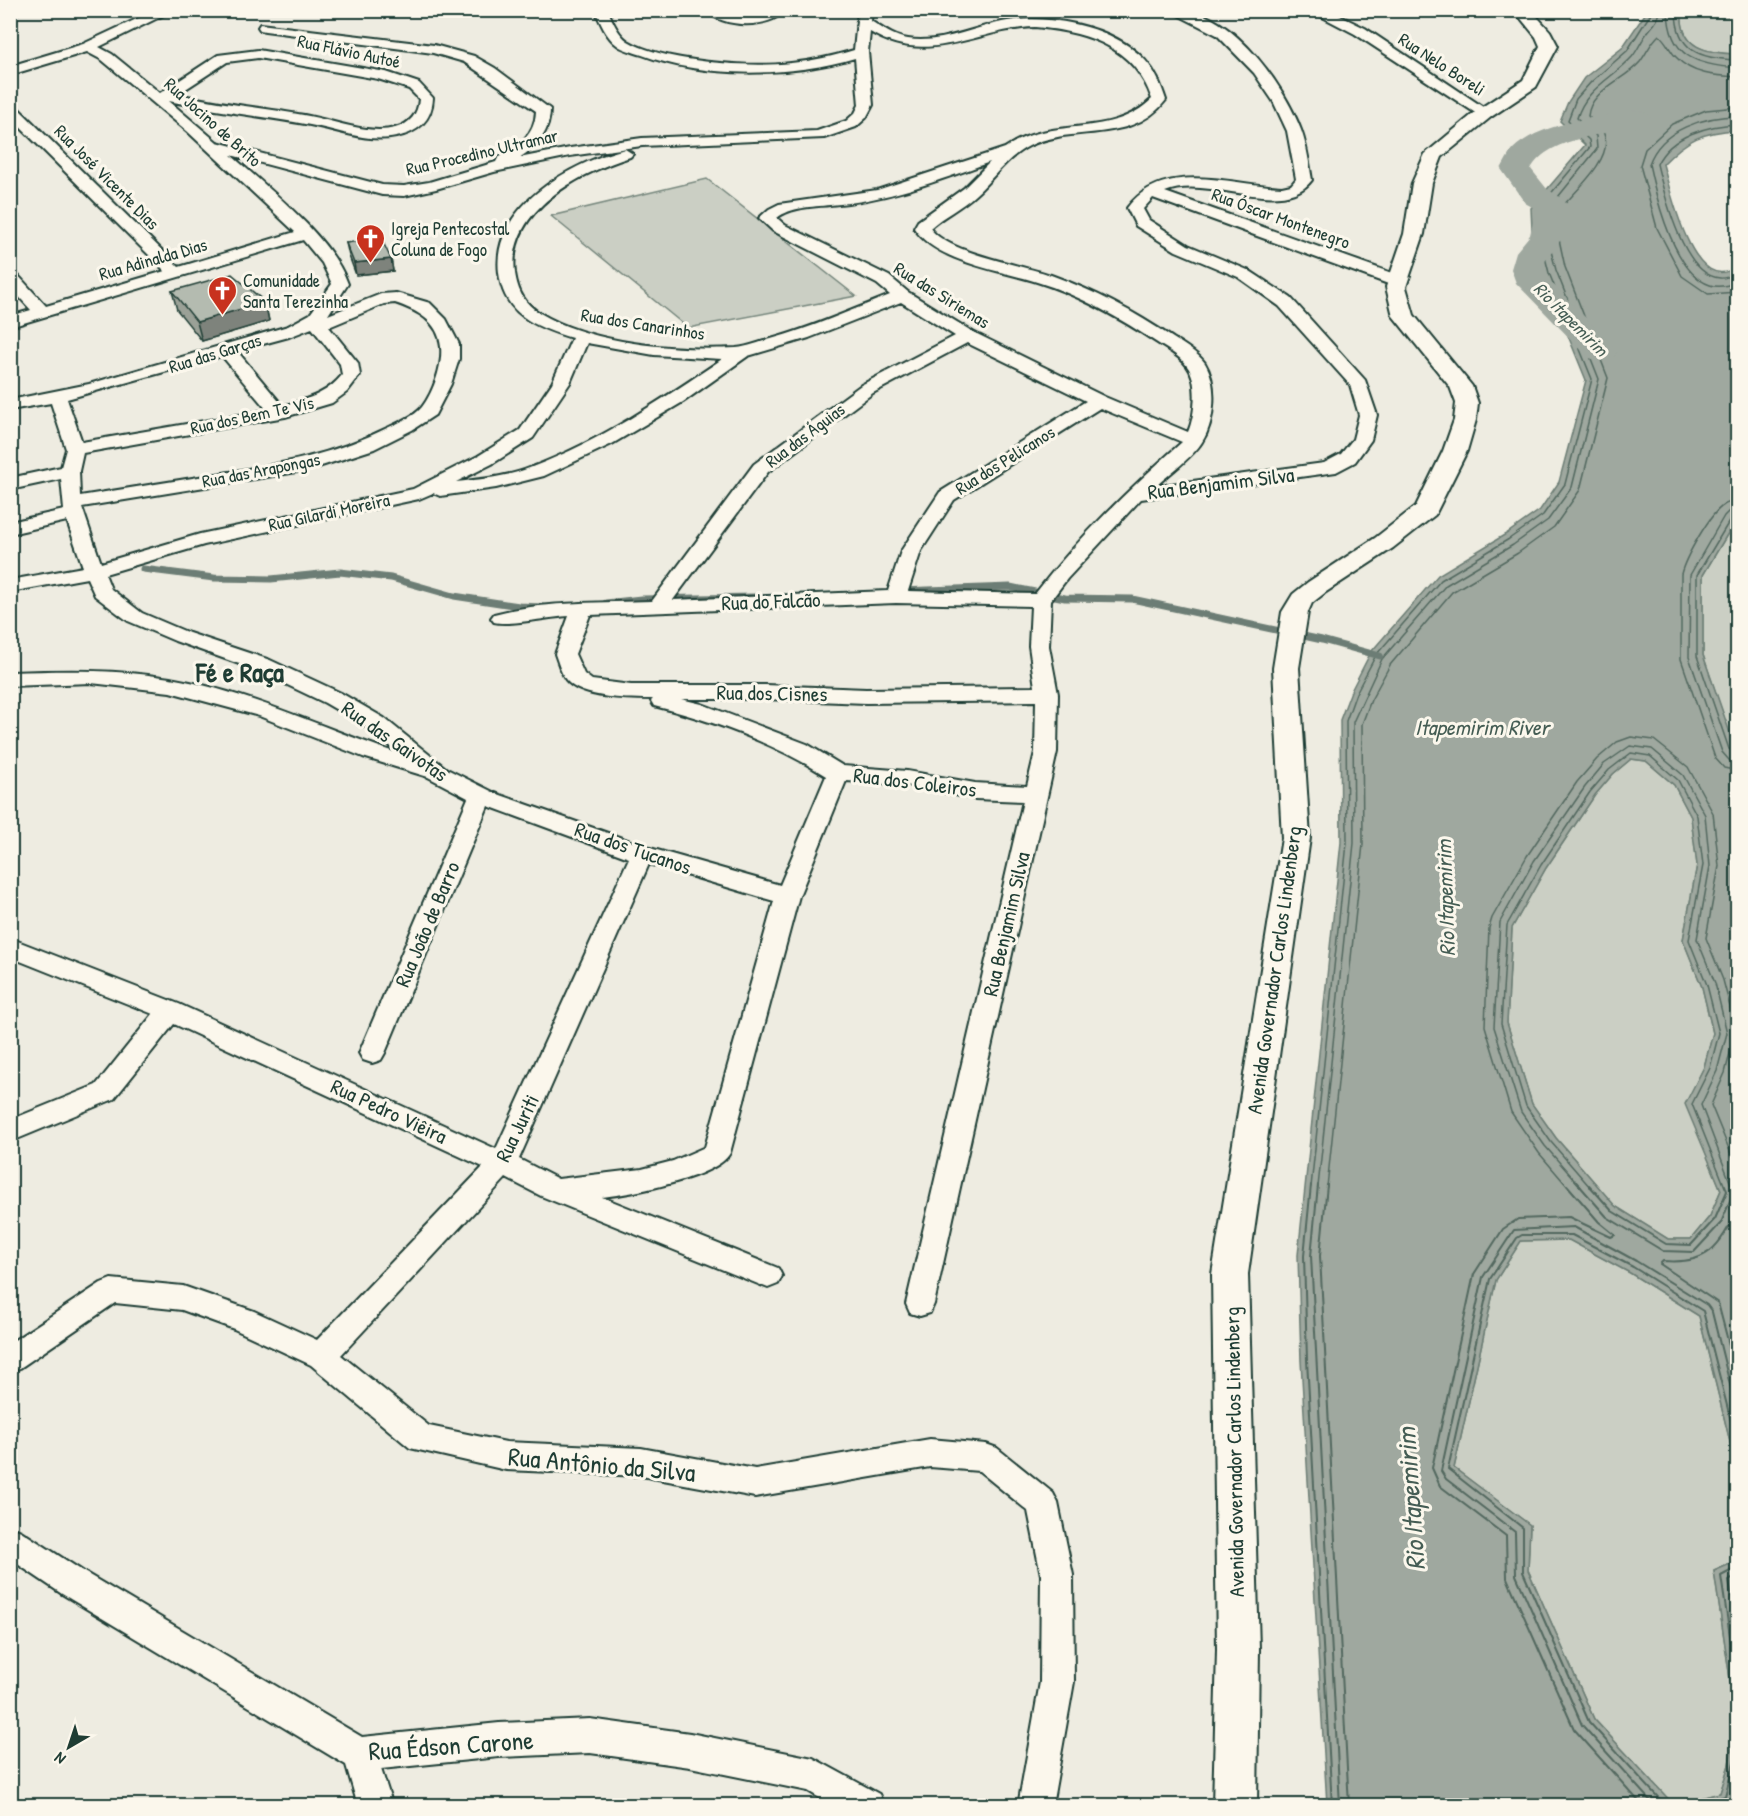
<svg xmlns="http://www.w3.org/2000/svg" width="1748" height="1816" viewBox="0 0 1748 1816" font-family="'Patrick Hand',sans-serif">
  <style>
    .green { fill: #cbcfc4; stroke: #75867c; stroke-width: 1.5 }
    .water { fill: #9fa89f; stroke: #6c7d74; stroke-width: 1.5; fill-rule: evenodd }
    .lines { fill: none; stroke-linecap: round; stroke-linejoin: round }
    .shore-far1 { stroke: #52685f; stroke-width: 1.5 }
    .shore { stroke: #52685f; stroke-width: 2 }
    .stream { stroke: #6c7d74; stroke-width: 7 }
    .river { fill: #9fa89f; fill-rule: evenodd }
    .minor-casing { stroke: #1f3d34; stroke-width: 4 }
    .tertiary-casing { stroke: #1f3d34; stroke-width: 4 }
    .minor { fill: #fbf7ec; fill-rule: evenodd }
    .tertiary { fill: #fbf7ec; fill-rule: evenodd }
    .wall { fill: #9ba197; stroke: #1f3d34; stroke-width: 1.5 }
    .shaded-wall { fill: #7e837b; stroke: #1f3d34; stroke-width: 1.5 }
    .building { fill: #b4bbb0; stroke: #1f3d34; stroke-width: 1.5 }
    .labels { text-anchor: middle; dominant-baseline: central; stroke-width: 6; stroke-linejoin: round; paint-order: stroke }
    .far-street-label { font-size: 18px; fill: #1f3d34; stroke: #fbf7ec }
    .far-poi-label { font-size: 18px; fill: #1f3d34; stroke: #fbf7ec; text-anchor: start }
    .far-water-label { font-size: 18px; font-style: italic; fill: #455d54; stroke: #fbf7ec }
    .street-label { font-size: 21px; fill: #1f3d34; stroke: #fbf7ec }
    .water-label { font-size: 22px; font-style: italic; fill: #455d54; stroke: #fbf7ec }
    .near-street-label { font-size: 26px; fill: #1f3d34; stroke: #fbf7ec }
    .district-label { font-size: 27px; font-weight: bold; fill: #1f3d34; stroke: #fbf7ec }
    .near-water-label { font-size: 27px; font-style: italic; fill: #455d54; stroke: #fbf7ec }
  </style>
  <rect width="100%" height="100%" fill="#eeece1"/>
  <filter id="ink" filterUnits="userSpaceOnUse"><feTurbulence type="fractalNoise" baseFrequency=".0167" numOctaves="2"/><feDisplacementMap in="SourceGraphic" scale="12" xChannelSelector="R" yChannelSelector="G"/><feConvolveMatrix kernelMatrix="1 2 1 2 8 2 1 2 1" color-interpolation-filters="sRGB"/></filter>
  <g filter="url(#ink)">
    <!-- green -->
    <g class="green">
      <path d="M1682,11H1737V54C1707,53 1679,49 1682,11Z"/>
      <path d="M707,179L856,296L688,328L551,216Z"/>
      <path d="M1737,518V756L1703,655V575Z"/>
      <path d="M1631,759L1646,761L1674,785L1691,817L1697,865L1683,940L1702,987L1713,1033L1704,1067L1686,1104L1721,1190L1710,1216L1691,1239H1668L1615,1206L1556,1138L1532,1104L1507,1023L1512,928L1546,868L1595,795L1613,774Z"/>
      <path d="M1569,1240L1630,1273L1699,1316L1734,1458L1738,1465L1737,1561L1714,1571L1736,1719L1729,1765L1720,1793L1674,1805L1594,1719L1528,1570L1530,1525L1454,1468L1496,1280L1521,1241Z"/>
    </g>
    <!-- water -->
    <path class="water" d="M1647,11H1682C1679,49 1707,53 1737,54V130C1703,132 1687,139 1663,164C1670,190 1694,300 1737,266V518L1703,575V655L1738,756L1737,1465L1734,1458L1699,1316L1630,1273L1569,1240L1521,1241L1496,1280L1454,1468L1530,1525L1528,1570L1594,1719L1674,1805L1720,1793L1729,1765L1736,1719L1714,1571L1737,1561V1805H1327L1301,1361L1298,1255L1341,842L1340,720L1351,691L1371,652L1438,575L1506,534L1540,510L1559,482L1586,380L1543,274L1532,230L1531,208L1585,145L1560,121L1568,102L1584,78L1622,48ZM1631,759L1646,761L1674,785L1691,817L1697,865L1683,940L1702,987L1713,1033L1704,1067L1685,1104L1721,1190L1710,1216L1691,1239H1668L1615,1206L1556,1138L1532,1104L1507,1023L1512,928L1546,868L1595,795L1613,774Z"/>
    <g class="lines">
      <!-- shore-far1 -->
      <g class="shore-far1">
        <path d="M1668,10C1669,57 1696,65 1738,68"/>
        <path d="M1676,10C1676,52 1701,59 1738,60"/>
        <path d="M1738,107L1706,110L1672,124L1645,149L1640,165L1657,228L1682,276L1708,294L1738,292"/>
        <path d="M1738,116C1705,116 1661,129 1649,164C1656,197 1674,273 1710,285C1719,288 1730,285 1738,282"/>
        <path d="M1738,124C1709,125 1671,135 1657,164C1664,193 1683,276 1720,278C1725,279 1733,275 1738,273"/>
        <path d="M1738,501C1733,502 1728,502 1724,505C1710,513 1685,558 1681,574V659L1715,758L1724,768L1738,771"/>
        <path d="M1738,510L1729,511L1724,516L1690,575L1689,657L1722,752L1729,760L1738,762"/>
        <path d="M1738,517L1730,520L1697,575V656L1729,749L1738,754"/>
        <path d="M1311,1187L1347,843L1346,721L1356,693L1376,655L1441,580L1509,539L1543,515L1565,484L1592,379L1549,273L1538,229L1537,210L1590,147L1589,140L1568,120L1576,99L1591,82L1627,51L1653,10"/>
        <path d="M1318,1187L1354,843L1353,722L1382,659L1446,585L1513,545L1548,520L1572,487L1599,379L1556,270L1545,228V213L1597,149L1596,136L1577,118C1586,88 1612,79 1632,57C1638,50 1641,41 1647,33C1653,25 1659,21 1660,10"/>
        <path d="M1327,1187L1363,844L1362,724L1371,700L1390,665L1452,592L1518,553L1554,527L1580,490L1608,378L1565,267L1554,216C1569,196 1615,160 1604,134C1601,127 1593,121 1588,116C1590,90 1625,80 1640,62C1647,53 1650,43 1659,35C1666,40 1670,51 1676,57C1692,75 1716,76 1738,77"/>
        <path d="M1568,1187L1539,1153L1511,1112L1485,1026L1489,928L1492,918L1527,856L1577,782L1597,759L1617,742L1631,737L1654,740L1688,767L1713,813L1719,866L1706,938L1723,980L1736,1030L1725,1073L1711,1105L1738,1171"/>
        <path d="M1581,1187L1545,1146L1521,1112L1494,1027L1500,922L1534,861L1585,787L1604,764L1630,746L1652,749L1683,775L1705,815L1710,866L1697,939L1715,983L1727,1033L1717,1071L1701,1105L1732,1187"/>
        <path d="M1590,1187L1551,1142L1526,1106L1501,1024L1507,925L1541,865L1590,792L1609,770L1631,753L1650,756L1678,780L1697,816L1703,865L1689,940L1707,985L1719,1033L1710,1068L1692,1104L1725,1187"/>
      </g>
      <!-- shore -->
      <g class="shore">
        <path d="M1311,1185L1304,1256L1307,1360L1332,1806"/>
        <path d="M1318,1185L1311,1256L1340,1806"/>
        <path d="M1327,1185L1320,1256L1349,1806"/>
        <path d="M1567,1185L1599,1222L1615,1235L1611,1237L1569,1217L1518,1219L1503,1229L1474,1274L1432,1468L1440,1486L1506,1536L1507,1578L1574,1729L1643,1806"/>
        <path d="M1579,1185L1607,1217L1663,1251L1694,1252L1721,1223L1734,1191L1732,1185"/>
        <path d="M1589,1185L1612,1211L1666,1244L1691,1245L1715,1219L1727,1191L1725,1185"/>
        <path d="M1738,1209C1719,1247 1708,1265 1663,1261L1660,1264L1718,1303L1738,1379"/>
        <path d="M1738,1567L1721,1576L1738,1690"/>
        <path d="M1738,1575L1729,1581L1738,1638"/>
        <path d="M1655,1806L1582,1725L1516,1575L1515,1532L1446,1479L1441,1471L1483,1277L1514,1230L1574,1227L1636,1261L1707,1305L1712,1312L1738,1417"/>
        <path d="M1666,1806L1589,1722L1523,1572V1528L1448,1469L1490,1279L1517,1238L1522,1235H1572L1633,1267L1703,1311L1738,1449"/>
        <path d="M1696,1806L1725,1796L1738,1747"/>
      </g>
      <!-- stream -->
      <g class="stream">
        <path d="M143,569L214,578L271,579L340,572L391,578L454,596L519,606L542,607"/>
        <path d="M900,591L1010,587L1065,598L1132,599L1322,640L1380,656"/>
        <path d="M606,603L641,599L755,597"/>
      </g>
      <!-- river -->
      <path class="river" d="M1637,110L1647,113L1652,119L1647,125C1613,134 1550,135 1531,169L1547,189L1563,199L1568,206C1566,215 1565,227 1562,236C1556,254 1537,255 1548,279L1618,351L1613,358L1601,361L1589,358L1516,283L1511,269L1516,252L1530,235L1536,209L1525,203L1501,169C1505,162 1508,155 1513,149C1541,122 1600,117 1637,110Z"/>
      <defs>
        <g id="minor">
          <path d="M10,10H24L10,16Z"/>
          <path d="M156,10H174L99,47L112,54L160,93L218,55L258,50L386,72L419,83L433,98C432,121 417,133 396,137C367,143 338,130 310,125C263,116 216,112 169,101L217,142L382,185L404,186L429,182L496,162L498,158C518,146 535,136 536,111L464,62L433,53L265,31L260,30L258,27L260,24L434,45L474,56L495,68L550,109C550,132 538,146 519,158L570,148L642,138L817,131L846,121L855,113L859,105L855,58C790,77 706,79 642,55C634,52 623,50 617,45C606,37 600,22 595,10H608C612,21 619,35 628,41C663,62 751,68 791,63C813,61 834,56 854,50L858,10H872L871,21C882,28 894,37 908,39C940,44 972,28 1002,22C1047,13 1112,25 1145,60C1156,72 1161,85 1166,100C1132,145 1074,124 1029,146C1007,157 993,179 975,195C961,208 943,216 930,228C947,253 1022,265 1051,275C1095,291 1135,312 1173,338C1183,344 1198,353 1205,363C1218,384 1215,422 1202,442C1193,457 1169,474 1156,486L1324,463L1341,454L1353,439L1359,415L1350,385L1279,306L1238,277L1176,251L1136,226L1127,208C1163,159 1231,185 1282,187L1291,185L1296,179L1287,131L1273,101L1254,73L1217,35L1168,10C1174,10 1180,10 1186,10C1236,17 1285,87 1301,130C1307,146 1309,163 1312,180C1283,219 1207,174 1165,192L1403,277L1405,281L1403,285H1391L1153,198L1143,209L1149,220L1188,245L1250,271L1291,298L1365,380L1377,415L1371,440L1355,462L1336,472L1141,499L1067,579L1051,600L1049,646L1058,694L1057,752L934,1304L930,1313L920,1316L910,1313L906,1304L1023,801L975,799L907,785L846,781L799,896L730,1153C717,1178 630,1194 602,1197L778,1268L782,1276L778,1284L768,1288L758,1284L541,1196L506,1178L341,1355L429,1426L506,1442L641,1448L755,1469L930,1439L986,1444L997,1448L1053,1493L1058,1503L1073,1575L1074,1682L1052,1806H1018L1040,1682L1041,1575L1028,1511L979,1471L930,1467L755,1497L641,1476L506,1470L410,1448L311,1365L234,1329L182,1310L115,1303L20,1368L10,1372V1343L101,1283L111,1279L183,1286L254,1311L317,1340L483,1167L174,1024L114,1099L10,1142V1120L96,1085L153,1014L10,957V938L179,1004L496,1149L629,858L488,806L385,1053L381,1060L372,1063L363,1060L359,1053L468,798L428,777L363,757L259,716L170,692L91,683L10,686V672C64,670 117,669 170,678C250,692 324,729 400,754L368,728L325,703L256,670L175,641L128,621L95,596L87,578L10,592V580L83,567L67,521L10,534V522L64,510L61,479L10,490V478L61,467L66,449L51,403L10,410V400L89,384L288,326L310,314L332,284L322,263L303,240L10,327V316L31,310L10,287V271L16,273L46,306L165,271L10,117V104L15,105L179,267L295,232L187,131L102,60L87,52L10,75V66L83,44ZM1035,27C1087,32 1134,46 1152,99C1110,140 1051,115 1005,148L877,190L779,204L769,209L759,218L773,231L877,284L890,295C851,310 812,328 771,339C759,342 748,347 736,348C677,351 591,344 540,313C524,303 518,292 515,273C507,210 580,173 630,157L633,154L625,149C570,163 491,207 499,273C504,315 536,327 572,338L552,383L520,430L478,456L413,489L200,534L101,563L82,507L309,470L374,449L412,430L435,415L451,384L459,359V344L446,319L430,303L396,293L381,294L328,315L348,284C332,238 268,188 231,155L382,195L404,196L436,189L494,172L570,156L642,146L824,138L856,127L866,118L873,105L868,52L870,32C927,67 976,29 1035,27ZM258,58L378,79L409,89L419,99C418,114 410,124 395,128C368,135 336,121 309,116C266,108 221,104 178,94L227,62ZM990,162L964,188L918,221L914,228C936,262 999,270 1037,282C1080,295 1121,319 1159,344C1168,350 1180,356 1187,366C1199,381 1195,416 1188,432L1105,397L973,332L908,292L889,276L785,225L777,218C791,207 812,207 830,205C886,201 937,181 990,162ZM901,302L955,336L861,385L754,464L652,601C599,603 545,601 494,614L491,618L494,622C509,626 550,617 569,616L555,654C558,662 561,673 566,680C581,699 630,699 653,699L651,701L654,706C714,721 774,743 826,776L780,885L650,848L495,793L447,769L384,718L341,693L270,660L189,633L142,613L111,589L105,574L204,545L419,499L433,493L440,496L496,488L544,476L612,444L683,402L748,356L809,338ZM395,303C416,310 439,321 441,347C443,365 433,393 422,407C415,416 398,423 387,428C328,457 275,465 211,475C168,482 124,489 80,496L79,471L83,453L285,417L332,403L347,392L360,375L358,363L329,327L384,304ZM312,328L340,364L342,375C326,395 306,399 283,406L237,351L289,337ZM587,343L654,355L722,359C662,400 600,441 532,467C508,477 481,479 456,482L492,464L533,438L570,383ZM967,343L1086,401L940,492L901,551L888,591L673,600L768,472L873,393ZM222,356L267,410L82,442L67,399ZM1100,408L1182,442C1129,489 1078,538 1035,594L908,591L921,551L954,500ZM896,603L1031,606L1029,646L1035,687L866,689L765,685H631L592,680L584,674L575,654L590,615ZM681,699H765L866,703L1036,701L1035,752L1027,786L975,783L907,771L843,766L807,744L702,704ZM649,864L774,901L705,1147L673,1161L642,1169L558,1179L519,1159Z"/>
          <path d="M705,10H721L746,15L785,10C769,30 722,28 705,10Z"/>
          <path d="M1309,10H1328L1365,28L1492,113L1490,116H1480L1355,34Z"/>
          <path d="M10,1527L21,1531L84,1572L362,1737L499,1723L590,1719L690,1733L813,1758L879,1794L884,1806H833L808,1791L690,1767L590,1753L499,1757L381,1769L393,1806H358L346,1765L62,1594L10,1559Z"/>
        </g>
        <path id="tertiary" d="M1514,10H1531L1550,31L1558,46L1536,87L1491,117L1442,157L1432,183L1424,234L1406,287L1414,315L1472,386L1478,403L1476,420L1467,451L1435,515L1393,548L1326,592L1312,603L1308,612L1299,668L1310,838L1248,1274L1259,1649L1257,1806H1213L1217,1649L1212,1274L1282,838L1273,668L1282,612L1293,594L1308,582L1375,538L1416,506L1443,451L1454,420L1456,403L1450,387L1393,316L1386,287L1404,234L1412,183L1425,154L1479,109L1523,80L1540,46L1536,37Z"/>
      </defs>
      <!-- minor casing -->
      <use href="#minor" class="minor-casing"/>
      <!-- tertiary casing -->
      <use href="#tertiary" class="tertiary-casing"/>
      <!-- minor -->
      <use href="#minor" class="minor"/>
      <!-- tertiary -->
      <use href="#tertiary" class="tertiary"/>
    </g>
    <!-- wall -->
    <g class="wall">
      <path d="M346,243L391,259L393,271L356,275L349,256Z"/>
      <path d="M172,291L265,302L269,321L202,341L177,310Z"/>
    </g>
    <!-- shaded-wall -->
    <g class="shaded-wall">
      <path d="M391,259L393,271L356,275L354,263Z"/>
      <path d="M265,302L269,321L202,341L197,322Z"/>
    </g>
    <!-- building -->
    <g class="building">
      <path d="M381,238L391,259L354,263L346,243Z"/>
      <path d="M232,274L265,302L197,322L172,291Z"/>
    </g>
  </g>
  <!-- icons -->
  <defs>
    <symbol id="church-pin" viewBox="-11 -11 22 30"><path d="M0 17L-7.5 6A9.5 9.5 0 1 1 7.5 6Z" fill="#c8321e" stroke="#fbf7ec"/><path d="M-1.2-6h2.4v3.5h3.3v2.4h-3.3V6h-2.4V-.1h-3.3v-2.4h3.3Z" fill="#fff"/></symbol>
  </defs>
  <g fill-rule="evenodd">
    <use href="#church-pin" x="354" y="222" width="33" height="45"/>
    <use href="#church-pin" x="206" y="274" width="33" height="45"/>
  </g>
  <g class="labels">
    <!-- far-street labels -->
    <g class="far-street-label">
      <text transform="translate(349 51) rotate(12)">Rua Flávio Autoé</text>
      <text transform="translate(1442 64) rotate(33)">Rua Nelo Boreli</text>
      <text transform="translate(213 122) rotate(42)">Rua Jocino de Brito</text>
      <text transform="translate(482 152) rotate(-13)">Rua Procedino Ultramar</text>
      <text transform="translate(107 177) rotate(45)">Rua José Vicente Dias</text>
      <text transform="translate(1281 218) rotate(20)">Rua Óscar Montenegro</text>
      <text transform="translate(153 259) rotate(-16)">Rua Adinalda Dias</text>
      <text transform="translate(942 295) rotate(32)">Rua das Siriemas</text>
      <text transform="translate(643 324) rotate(9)">Rua dos Canarinhos</text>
      <text transform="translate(215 353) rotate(-17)">Rua das Garças</text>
      <text transform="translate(252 415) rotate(-12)">Rua dos Bem Te Vis</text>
      <text transform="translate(805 435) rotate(-37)">Rua das Águias</text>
      <text transform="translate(1005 460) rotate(-32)">Rua dos Pelicanos</text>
      <text transform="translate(261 470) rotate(-11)">Rua das Arapongas</text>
      <text transform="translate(329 512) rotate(-12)">Rua Gilardi Moreira</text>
    </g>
    <!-- far-poi labels -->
    <g class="far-poi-label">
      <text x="391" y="228">Igreja Pentecostal<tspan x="391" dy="21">Coluna de Fogo</tspan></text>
      <text x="243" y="280">Comunidade<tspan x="243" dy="21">Santa Terezinha</tspan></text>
    </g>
    <!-- far-water labels -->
    <g class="far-water-label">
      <text transform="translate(1571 319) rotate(45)">Rio Itapemirim</text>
    </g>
    <!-- street labels -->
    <g class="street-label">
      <text transform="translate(1221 483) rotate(-7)">Rua Benjamim Silva</text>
      <text transform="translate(771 601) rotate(-2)">Rua do Falcão</text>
      <text transform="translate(772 693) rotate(1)">Rua dos Cisnes</text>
      <text transform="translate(395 741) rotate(35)">Rua das Gaivotas</text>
      <text transform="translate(915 782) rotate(7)">Rua dos Coleiros</text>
      <text transform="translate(633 848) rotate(19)">Rua dos Tucanos</text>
      <text transform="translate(427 924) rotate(-67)">Rua João de Barro</text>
      <text transform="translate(1006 924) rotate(-77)">Rua Benjamim Silva</text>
      <text transform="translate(1274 970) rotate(-82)">Avenida Governador Carlos Lindenberg</text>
      <text transform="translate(389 1111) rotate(25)">Rua Pedro Viêira</text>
      <text transform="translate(517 1128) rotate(-64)">Rua Juriti</text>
      <text transform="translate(1234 1452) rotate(-91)">Avenida Governador Carlos Lindenberg</text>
    </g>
    <!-- water labels -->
    <g class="water-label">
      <text x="1482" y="727">Itapemirim River</text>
      <text transform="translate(1445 898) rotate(-92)">Rio Itapemirim</text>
    </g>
    <!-- near-street labels -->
    <g class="near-street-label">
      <text transform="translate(602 1464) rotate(5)">Rua Antônio da Silva</text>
      <text transform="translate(451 1745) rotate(-4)">Rua Édson Carone</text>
    </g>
    <!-- district labels -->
    <g class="district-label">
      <text x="240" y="672">Fé e Raça</text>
    </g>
    <!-- near-water labels -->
    <g class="near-water-label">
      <text transform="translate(1410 1499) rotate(-94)">Rio Itapemirim</text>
    </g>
  </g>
  <!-- margin -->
  <rect width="1748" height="1816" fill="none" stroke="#fbf7ec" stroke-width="36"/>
  <rect x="18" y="18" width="1712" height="1780" fill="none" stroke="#1f3d34" stroke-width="2" filter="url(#ink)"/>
  <!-- north arrow -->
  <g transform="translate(69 1747) rotate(219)" stroke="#fbf7ec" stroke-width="4.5" paint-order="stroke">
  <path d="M0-4.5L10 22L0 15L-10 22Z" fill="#1f3d34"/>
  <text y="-9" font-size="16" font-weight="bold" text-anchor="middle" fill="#1f3d34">N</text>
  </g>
</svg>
